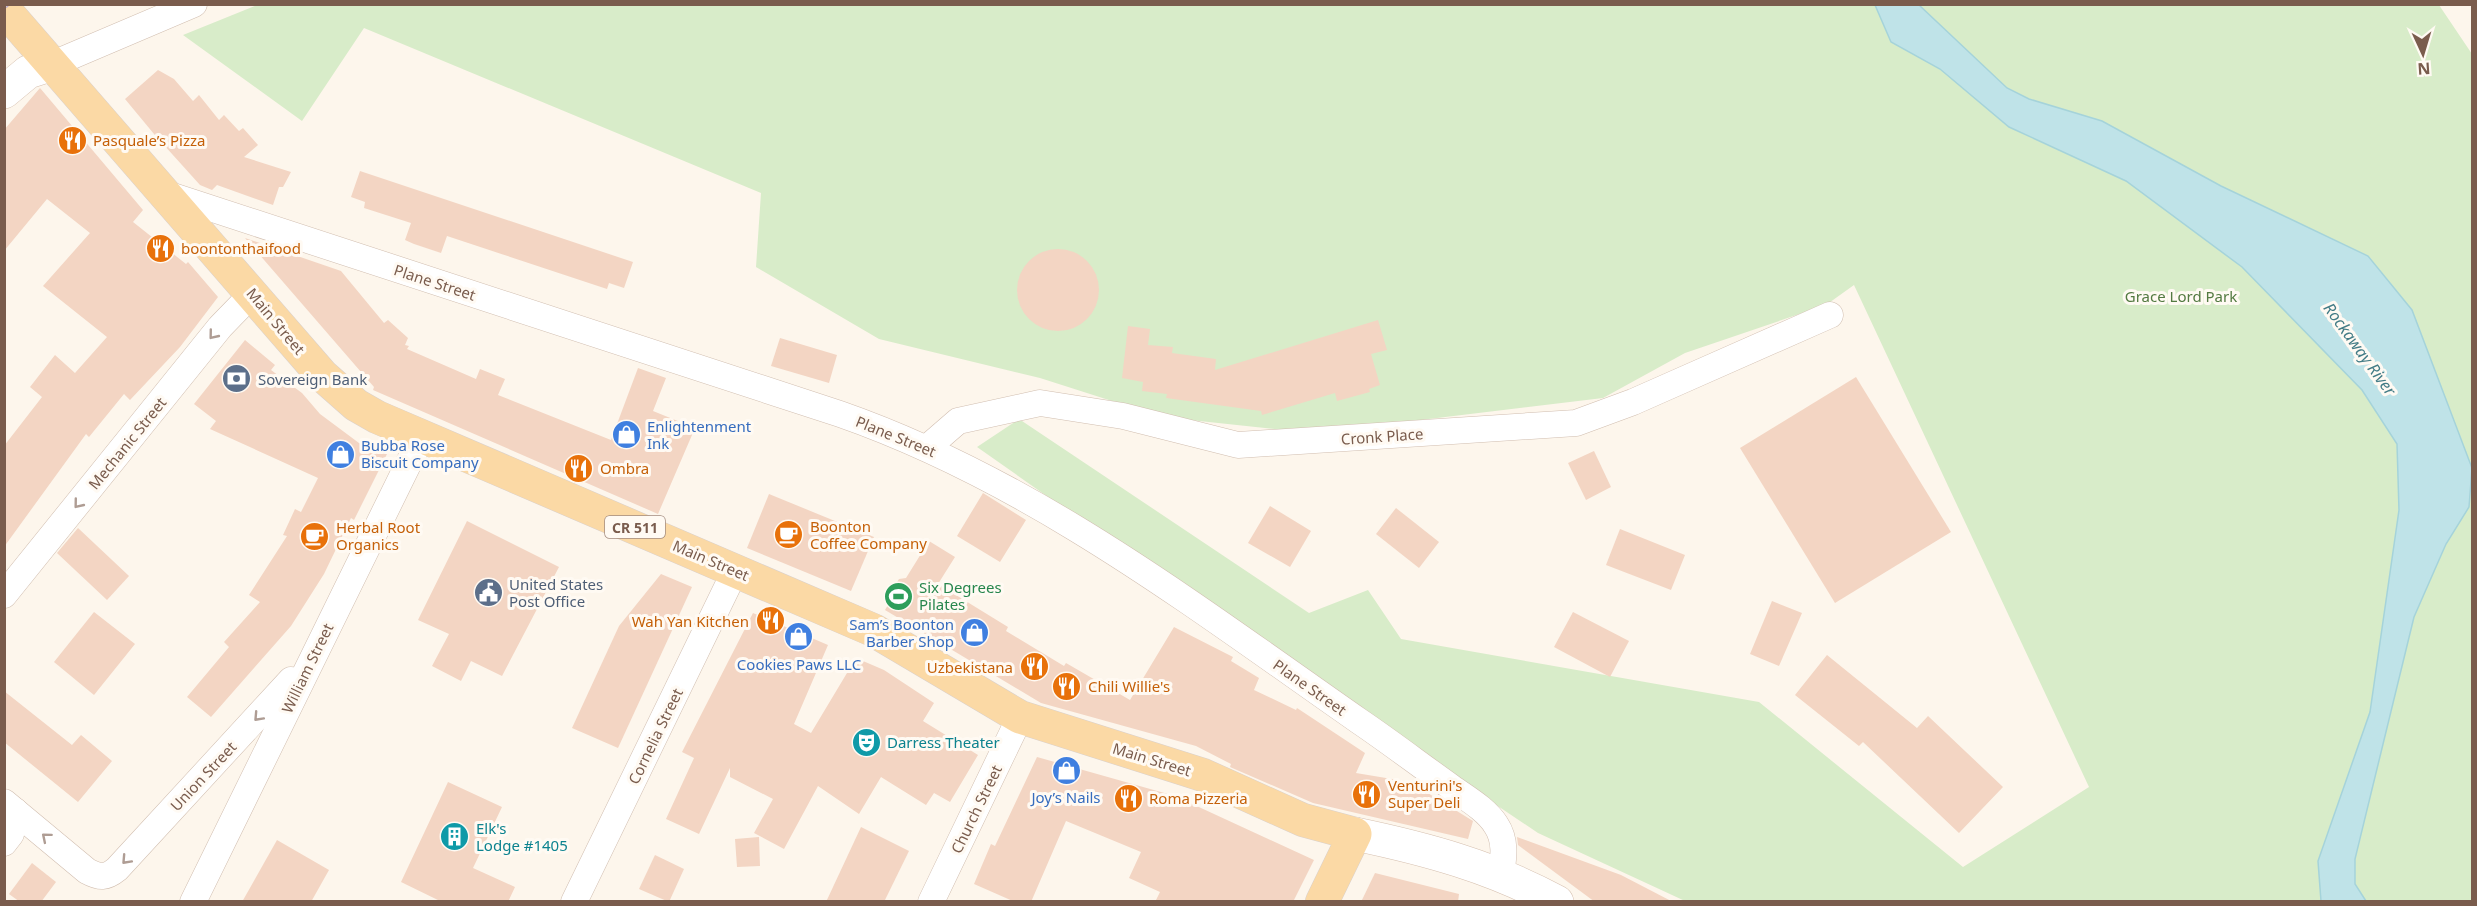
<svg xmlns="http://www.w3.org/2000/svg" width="2477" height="906" viewBox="0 0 2477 906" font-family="'Noto Sans',sans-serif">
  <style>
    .green { fill: #d8ecc9 }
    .water { fill: #bfe3e8; stroke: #a5d3da; stroke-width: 1.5 }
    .building { fill: #f3d5c3 }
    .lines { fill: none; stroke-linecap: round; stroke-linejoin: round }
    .street-casing { stroke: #d1beb0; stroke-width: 27 }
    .secondary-casing { stroke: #d6c0b0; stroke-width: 34 }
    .primary-casing { stroke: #dad1cd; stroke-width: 34 }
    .street { stroke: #fff; stroke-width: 26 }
    .secondary { stroke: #fff; stroke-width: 33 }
    .primary { stroke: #fbd9a5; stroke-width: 33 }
    .rail-casing { stroke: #b9a8c9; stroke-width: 7 }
    .rail { stroke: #fffaf3; stroke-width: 4.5; stroke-dasharray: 14; stroke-linecap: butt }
    .oneway { stroke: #af9d94 }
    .labels { text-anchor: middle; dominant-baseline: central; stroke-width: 6; stroke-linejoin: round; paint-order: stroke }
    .shield { fill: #fffaf3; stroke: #a28b7f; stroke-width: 1.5 }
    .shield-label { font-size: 14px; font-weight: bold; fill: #7a5c4d }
    .food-label { font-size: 15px; fill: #c56008; stroke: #fffaf3; text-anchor: start }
    .street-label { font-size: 15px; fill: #7a5c4d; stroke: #fffaf3 }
    .park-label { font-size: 15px; fill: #537a41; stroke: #fffaf3 }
    .service-label { font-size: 15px; fill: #4e5e75; stroke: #fffaf3; text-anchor: start }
    .shop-label { font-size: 15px; fill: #366cbe; stroke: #fffaf3; text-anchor: start }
    .leisure-label { font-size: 15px; fill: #27864d; stroke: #fffaf3; text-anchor: start }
    .culture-label { font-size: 15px; fill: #0d838f; stroke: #fffaf3; text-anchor: start }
    .water-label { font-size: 16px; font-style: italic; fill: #437c86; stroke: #fffaf3 }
  </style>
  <rect width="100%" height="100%" fill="#fdf6ec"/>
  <!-- green -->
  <path class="green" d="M260,4L2439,5L2472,54V901H1685L1538,833L1247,637L977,447L1019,419L1309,613L1368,590L1401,639L1759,702L1963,867L2089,787L1854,285L1826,305L1685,353L1603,398L1313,433L1162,417L1040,378L879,339L756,267L761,193L364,28L302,121L183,35Z"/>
  <!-- water -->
  <path class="water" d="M1875,5H1919L2007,88L2029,99L2102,121L2221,186L2368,256L2412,310L2472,468L2469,507L2446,544L2414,617L2355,859V884L2366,901H2321L2318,861L2370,712L2399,510L2397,444L2362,390L2242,267L2126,181L2009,127L1940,69L1891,42Z"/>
  <!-- building -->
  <g class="building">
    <path d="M158,70L174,79L193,101L199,95L219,120L224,115L239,131L243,128L258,145L244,157L291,172L283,187H279L273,205L217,185L212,190L200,185L154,134L125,99Z"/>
    <path d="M40,88L143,210L133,222L186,264L188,262L218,297L180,347L130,400L124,394L89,437L86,434L4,547V446L42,397L30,387L55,355L75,373L107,337L43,286L90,233L47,199L4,251V130Z"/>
    <path d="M360,171L633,262L624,288L609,283L607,289L447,236L441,253L414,244L405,240L411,223L364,208L365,202L351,197Z"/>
    <path d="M245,238L341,271L384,323L388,320L408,338L405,345L409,346L407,349L476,379L480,369L505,379L498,395L611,440L638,368L666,378L653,411L695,428L658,514L373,390L374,387Z"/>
    <circle cx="1058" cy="290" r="41"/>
    <path d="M1378,320L1387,350L1371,354L1380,385L1369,389L1370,392L1337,401L1335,393L1262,415L1261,411L1166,398L1167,394L1142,391L1143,382L1122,378L1128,326L1150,329L1148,345L1173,347L1172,353L1216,359L1215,370Z"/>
    <path d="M780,338L837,355L829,383L771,366Z"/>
    <path d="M245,340L275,365L271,370L302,393L320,414L359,443L387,454L354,520L351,518L324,574L291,626L211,717L187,697L229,647L224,642L260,602L249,595L287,536L283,535L295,509L301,512L318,478L210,429L216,421L194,404Z"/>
    <path d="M1856,377L1951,532L1835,603L1740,448Z"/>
    <path d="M1594,451L1611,487L1586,500L1568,463Z"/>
    <path d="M983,493L1026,520L1000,562L957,536Z"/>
    <path d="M769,494L874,537L851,591L747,548Z"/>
    <path d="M1270,506L1311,531L1290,567L1248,543Z"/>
    <path d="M1396,508L1439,542L1419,568L1376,534Z"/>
    <path d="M467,521L559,567L502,676L471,661L461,681L432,666L449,634L418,620Z"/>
    <path d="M78,528L129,576L107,600L57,553Z"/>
    <path d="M1620,529L1685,555L1671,590L1606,565Z"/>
    <path d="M929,541L955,557L938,584L1008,627L1006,631L1064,666L1066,663L1130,700L1174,627L1233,657L1231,661L1259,678L1254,690L1296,710L1297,708L1365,753L1356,773L1410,782L1473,821L1468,839L1313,803L1230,767L1231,764L1196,746L1041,703L885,610L895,593L894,587L899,579L906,578Z"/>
    <path d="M661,574L692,587L618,748L572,728L619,626Z"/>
    <path d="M1772,601L1802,613L1779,666L1750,654Z"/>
    <path d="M94,612L135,644L94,695L54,662Z"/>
    <path d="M1573,612L1629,641L1610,677L1554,647Z"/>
    <path d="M753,613L828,645L794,724L811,733L856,658L884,670L934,703L923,721L978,755L950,802L934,793L926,805L881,777L859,814L818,786L784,849L754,833L773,799L730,777V768L699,834L666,819L694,758L682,752Z"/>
    <path d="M1827,655L1917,728L1928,716L2003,787L1959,833L1863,742L1859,746L1795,695Z"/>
    <path d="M4,691L72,745L81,735L112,761L78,802L4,742Z"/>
    <path d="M1037,757L1175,796L1314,860L1293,902H1155L1160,892L1129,878L1141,852L1066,821L1031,902H1015L974,884L991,844L995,846Z"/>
    <path d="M448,782L502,807L473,868L515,887L508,902H442L401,882Z"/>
    <path d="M861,827L909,851L884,902H826Z"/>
    <path d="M759,837L760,866L737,867L735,839Z"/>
    <path d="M1517,837L1621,875L1673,902H1595L1518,845Z"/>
    <path d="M277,840L329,870L311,902H242Z"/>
    <path d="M655,855L684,869L669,902L639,889Z"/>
    <path d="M32,863L56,882L41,902H20L9,894Z"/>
    <path d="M1375,873L1459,894L1458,902H1361Z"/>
  </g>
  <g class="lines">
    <defs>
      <g id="street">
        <path d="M53,64L194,4"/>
        <path d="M167,194L840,414C1032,481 1194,606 1359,721C1390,742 1420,765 1451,787C1466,798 1486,809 1496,825C1506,840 1504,857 1501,873"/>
        <path d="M928,447L958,421L1040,403L1123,416L1238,445L1576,423L1633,402L1830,315"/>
        <path d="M4,595L220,327L253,293"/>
        <path d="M4,802L87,871C100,878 106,878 117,869L291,680"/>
        <path d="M4,843L11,834L15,811"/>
        <path d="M193,902L422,436"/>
        <path d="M574,902L735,571"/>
        <path d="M931,902L1020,717"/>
      </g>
      <g id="secondary">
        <path d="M4,92L28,72L53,64"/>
        <path d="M1355,834C1427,849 1493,867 1557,902"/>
      </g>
      <path id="primary" d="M4,9L322,375L356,405L377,417L873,630L1020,717L1203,775L1303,820L1355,834L1322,902"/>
    </defs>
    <!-- street casing -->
    <use href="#street" class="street-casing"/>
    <!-- secondary casing -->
    <use href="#secondary" class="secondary-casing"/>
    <!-- primary casing -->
    <use href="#primary" class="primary-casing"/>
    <!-- street -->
    <use href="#street" class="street"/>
    <!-- secondary -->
    <use href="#secondary" class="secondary"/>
    <!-- primary -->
    <use href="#primary" class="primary"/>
    <defs>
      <path id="rail" d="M4,5L6,4"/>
    </defs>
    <!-- rail casing -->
    <use href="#rail" class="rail-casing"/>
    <!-- rail -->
    <use href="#rail" class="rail"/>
  </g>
  <!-- one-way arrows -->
  <defs><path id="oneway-chevron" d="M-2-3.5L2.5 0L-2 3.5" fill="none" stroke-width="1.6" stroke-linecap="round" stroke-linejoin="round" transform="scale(1.5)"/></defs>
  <g class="oneway">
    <use href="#oneway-chevron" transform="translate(213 335) rotate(129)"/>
    <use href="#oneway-chevron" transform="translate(78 504) rotate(129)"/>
    <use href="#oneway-chevron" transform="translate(258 717) rotate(133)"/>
    <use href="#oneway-chevron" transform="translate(46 837) rotate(-140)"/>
    <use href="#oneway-chevron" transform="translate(126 860) rotate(133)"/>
  </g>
  <!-- icons -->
  <defs>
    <symbol id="restaurant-disc" viewBox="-11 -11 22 22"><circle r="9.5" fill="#e8710a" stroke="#fffaf3"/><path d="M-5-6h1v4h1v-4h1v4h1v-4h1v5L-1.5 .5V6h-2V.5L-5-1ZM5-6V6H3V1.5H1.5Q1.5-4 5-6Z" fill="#fff"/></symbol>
    <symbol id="bank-disc" viewBox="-11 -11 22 22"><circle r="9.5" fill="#5c6f8a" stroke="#fffaf3"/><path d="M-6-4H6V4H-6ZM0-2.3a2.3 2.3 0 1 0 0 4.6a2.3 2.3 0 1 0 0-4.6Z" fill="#fff"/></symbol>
    <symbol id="shop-disc" viewBox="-11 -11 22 22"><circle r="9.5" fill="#3f7fe0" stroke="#fffaf3"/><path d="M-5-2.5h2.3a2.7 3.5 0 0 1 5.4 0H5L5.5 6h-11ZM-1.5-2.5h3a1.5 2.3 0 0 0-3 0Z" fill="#fff"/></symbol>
    <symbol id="cafe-disc" viewBox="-11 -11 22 22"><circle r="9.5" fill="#e8710a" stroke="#fffaf3"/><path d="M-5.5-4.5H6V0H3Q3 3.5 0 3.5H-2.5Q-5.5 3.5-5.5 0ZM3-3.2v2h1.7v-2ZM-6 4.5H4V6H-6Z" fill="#fff"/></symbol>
    <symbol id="civic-disc" viewBox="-11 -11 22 22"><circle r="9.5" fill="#5c6f8a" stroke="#fffaf3"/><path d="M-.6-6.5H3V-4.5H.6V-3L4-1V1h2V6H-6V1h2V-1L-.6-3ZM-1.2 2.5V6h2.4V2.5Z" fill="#fff"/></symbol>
    <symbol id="stadium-disc" viewBox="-11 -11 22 22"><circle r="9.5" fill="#2e9e5b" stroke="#fffaf3"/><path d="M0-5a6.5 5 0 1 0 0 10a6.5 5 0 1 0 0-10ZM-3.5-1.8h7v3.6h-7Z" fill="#fff"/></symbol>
    <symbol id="theatre-disc" viewBox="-11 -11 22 22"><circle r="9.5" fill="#0f9aa8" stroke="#fffaf3"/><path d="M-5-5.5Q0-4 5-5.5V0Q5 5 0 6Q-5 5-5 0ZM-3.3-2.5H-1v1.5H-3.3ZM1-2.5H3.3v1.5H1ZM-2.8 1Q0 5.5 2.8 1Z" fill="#fff"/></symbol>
    <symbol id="building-disc" viewBox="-11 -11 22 22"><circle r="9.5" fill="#0f9aa8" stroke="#fffaf3"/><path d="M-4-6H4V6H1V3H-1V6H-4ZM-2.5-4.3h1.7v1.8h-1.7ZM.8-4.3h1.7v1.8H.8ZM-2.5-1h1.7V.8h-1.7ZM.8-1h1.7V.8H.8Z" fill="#fff"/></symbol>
  </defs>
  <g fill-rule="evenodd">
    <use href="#restaurant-disc" x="56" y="124" width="33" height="33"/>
    <use href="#restaurant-disc" x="144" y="232" width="33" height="33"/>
    <use href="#bank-disc" x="220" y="362" width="33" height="33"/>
    <use href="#shop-disc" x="610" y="418" width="33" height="33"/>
    <use href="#shop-disc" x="324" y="438" width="33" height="33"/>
    <use href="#restaurant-disc" x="562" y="452" width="33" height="33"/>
    <use href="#cafe-disc" x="772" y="518" width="33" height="33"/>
    <use href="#cafe-disc" x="298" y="520" width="33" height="33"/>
    <use href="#civic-disc" x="472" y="576" width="33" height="33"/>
    <use href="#stadium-disc" x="882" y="580" width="33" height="33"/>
    <use href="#restaurant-disc" x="754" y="604" width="33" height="33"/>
    <use href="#shop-disc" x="958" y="616" width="33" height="33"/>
    <use href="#shop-disc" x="782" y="620" width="33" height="33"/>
    <use href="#restaurant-disc" x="1018" y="650" width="33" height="33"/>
    <use href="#restaurant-disc" x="1050" y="670" width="33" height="33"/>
    <use href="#theatre-disc" x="850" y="726" width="33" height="33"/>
    <use href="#shop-disc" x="1050" y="754" width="33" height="33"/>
    <use href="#restaurant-disc" x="1350" y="778" width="33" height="33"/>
    <use href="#restaurant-disc" x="1112" y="782" width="33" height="33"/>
    <use href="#building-disc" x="438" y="820" width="33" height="33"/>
  </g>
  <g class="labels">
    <!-- shield labels -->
    <rect class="shield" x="605" y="516" width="60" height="22" rx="4.5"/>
    <g class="shield-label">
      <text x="635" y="527">CR 511</text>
    </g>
    <!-- food labels -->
    <g class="food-label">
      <text x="93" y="140">Pasquale’s Pizza</text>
      <text x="181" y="248">boontonthaifood</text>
      <text x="600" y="468">Ombra</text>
      <text x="810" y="526">Boonton<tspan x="810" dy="17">Coffee Company</tspan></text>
      <text x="336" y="527">Herbal Root<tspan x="336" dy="17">Organics</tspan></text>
      <text x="749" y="621" text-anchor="end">Wah Yan Kitchen</text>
      <text x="1013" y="667" text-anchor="end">Uzbekistana</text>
      <text x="1088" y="686">Chili Willie's</text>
      <text x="1388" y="785">Venturini's<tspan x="1388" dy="17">Super Deli</tspan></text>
      <text x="1149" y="798">Roma Pizzeria</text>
    </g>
    <!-- street labels -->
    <g class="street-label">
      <text transform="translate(435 282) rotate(18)">Plane Street</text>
      <text transform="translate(276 321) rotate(50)">Main Street</text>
      <text transform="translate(896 436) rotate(22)">Plane Street</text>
      <text transform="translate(1382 436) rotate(-4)">Cronk Place</text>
      <text transform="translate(127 443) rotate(-51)">Mechanic Street</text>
      <text transform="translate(711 560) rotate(23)">Main Street</text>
      <text transform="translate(307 668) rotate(-64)">William Street</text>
      <text transform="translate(1310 687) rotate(35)">Plane Street</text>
      <text transform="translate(655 736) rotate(-64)">Cornelia Street</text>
      <text transform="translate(1152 759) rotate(17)">Main Street</text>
      <text transform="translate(203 776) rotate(-47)">Union Street</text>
      <text transform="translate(976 809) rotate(-64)">Church Street</text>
    </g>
    <!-- park labels -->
    <g class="park-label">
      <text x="2181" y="296">Grace Lord Park</text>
    </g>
    <!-- service labels -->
    <g class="service-label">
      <text x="258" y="379">Sovereign Bank</text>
      <text x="509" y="584">United States<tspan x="509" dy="17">Post Office</tspan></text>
    </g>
    <!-- shop labels -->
    <g class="shop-label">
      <text x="647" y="426">Enlightenment<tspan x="647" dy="17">Ink</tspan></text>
      <text x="361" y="445">Bubba Rose<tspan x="361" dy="17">Biscuit Company</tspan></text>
      <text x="954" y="624" text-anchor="end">Sam’s Boonton<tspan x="954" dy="17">Barber Shop</tspan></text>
      <text x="799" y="664" text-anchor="middle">Cookies Paws LLC</text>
      <text x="1066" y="797" text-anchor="middle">Joy’s Nails</text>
    </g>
    <!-- leisure labels -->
    <g class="leisure-label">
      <text x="919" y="587">Six Degrees<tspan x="919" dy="17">Pilates</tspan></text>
    </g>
    <!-- culture labels -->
    <g class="culture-label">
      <text x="887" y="742">Darress Theater</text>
      <text x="476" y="828">Elk's<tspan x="476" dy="17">Lodge #1405</tspan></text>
    </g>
    <!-- water labels -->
    <g class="water-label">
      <text transform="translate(2360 349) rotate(54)">Rockaway River</text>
    </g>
  </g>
  <!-- border -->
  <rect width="2477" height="906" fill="none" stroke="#7a5c4d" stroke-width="12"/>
  <!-- north arrow -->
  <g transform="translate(2423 54) rotate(176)" stroke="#fffaf3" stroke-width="4.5" paint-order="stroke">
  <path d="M0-4.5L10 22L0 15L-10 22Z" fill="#7a5c4d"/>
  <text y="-9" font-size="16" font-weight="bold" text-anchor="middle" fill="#7a5c4d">N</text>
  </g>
</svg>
